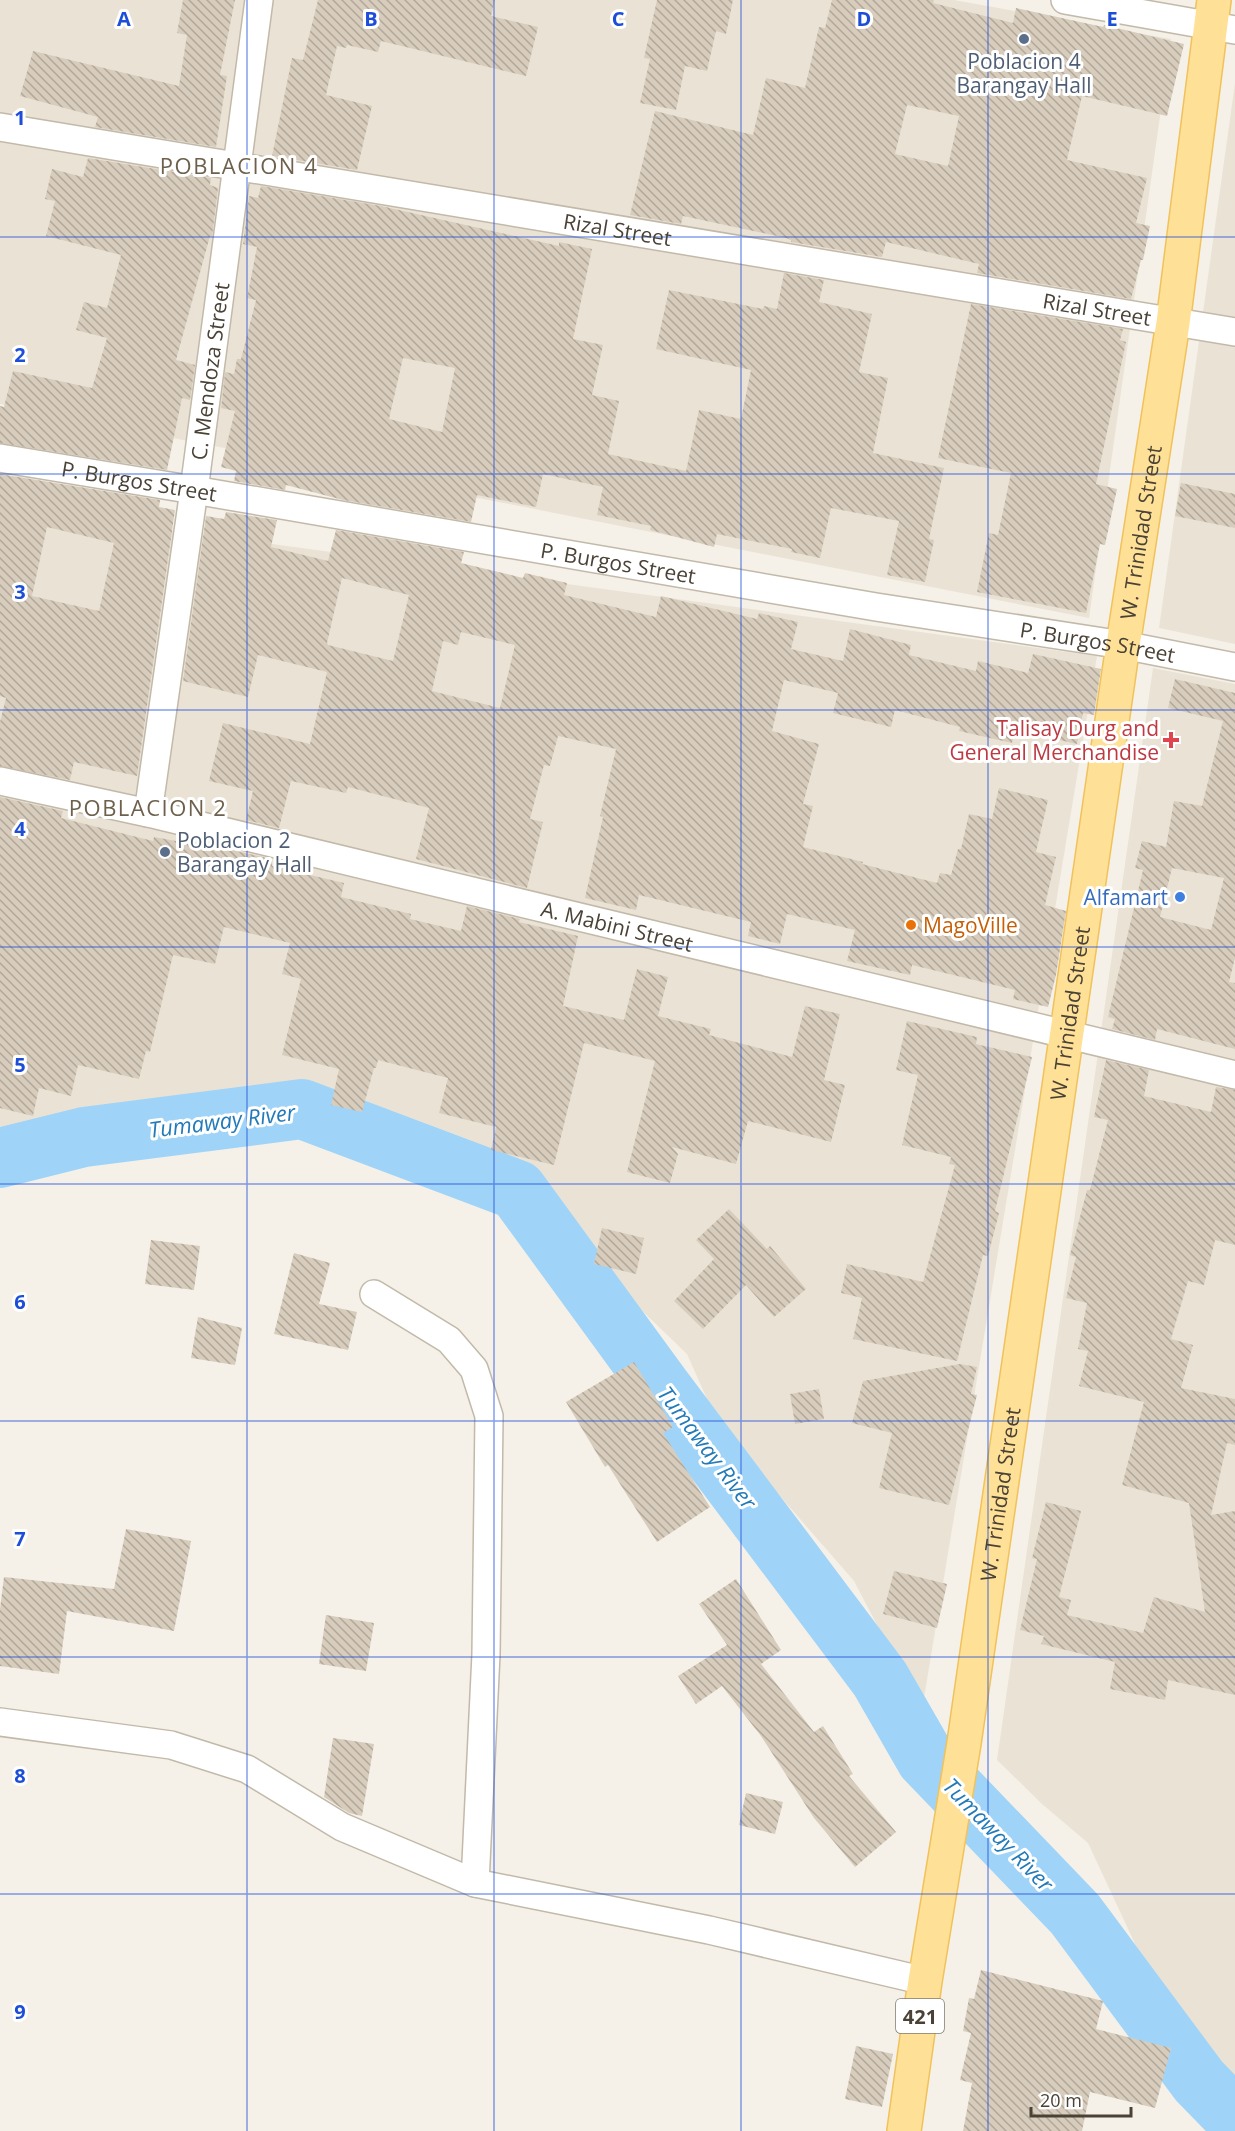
<svg xmlns="http://www.w3.org/2000/svg" width="1235" height="2131" viewBox="0 0 1235 2131" font-family="'Open Sans',sans-serif">
  <style>
    .residential { fill: #eae3d5 }
    .lines { fill: none; stroke-linecap: round; stroke-linejoin: round }
    .river { stroke: #9fd4f8; stroke-width: 60 }
    .building { fill: url(#building-back-hatch); fill-rule: evenodd }
    .street-casing { stroke: #c2b9a9; stroke-width: 30 }
    .primary-casing { stroke: #f0c25c; stroke-width: 36 }
    .street { stroke: #fff; stroke-width: 27 }
    .primary { stroke: #ffe097; stroke-width: 33 }
    .grid { fill: none; stroke: #1d4ed8; stroke-width: 1.5; stroke-opacity: 0.55 }
    .service-dot { fill: #5c6f8a; stroke: #fff; stroke-width: 2 }
    .health-dot { fill: #e0444e; stroke: #fff; stroke-width: 2 }
    .shop-dot { fill: #3f7fe0; stroke: #fff; stroke-width: 2 }
    .food-dot { fill: #e8710a; stroke: #fff; stroke-width: 2 }
    .labels { text-anchor: middle; dominant-baseline: central; stroke-width: 6; stroke-linejoin: round; paint-order: stroke }
    .shield { fill: #fff; stroke: #807b72; stroke-width: 1.5 }
    .shield-label { font-size: 20px; font-weight: bold; fill: #4a4236 }
    .service-label { font-size: 21px; fill: #4e5e75; stroke: #fff }
    .street-label { font-size: 21px; fill: #4a4236; stroke: #fff }
    .health-label { font-size: 21px; fill: #be3a42; stroke: #fff; text-anchor: end }
    .shop-label { font-size: 21px; fill: #366cbe; stroke: #fff; text-anchor: end }
    .food-label { font-size: 21px; fill: #c56008; stroke: #fff; text-anchor: start }
    .neighbourhood-label { font-size: 22px; letter-spacing: 1.5px; fill: #6e604c; stroke: #fff }
    .water-label { font-size: 22px; font-style: italic; fill: #227ab8; stroke: #fff }
    .grid-label { font-size: 20px; text-anchor: middle; font-weight: bold; fill: #1d4ed8; stroke: #fff; stroke-width: 6; stroke-linejoin: round; paint-order: stroke }
  </style>
  <defs>
    <pattern id="building-back-hatch" width="6" height="6" patternUnits="userSpaceOnUse" patternTransform="scale(1.5)"><rect width="6" height="6" fill="#d8cdbc"/><path d="M-1 5l2 2M0 0l6 6M5-1l2 2" fill="none" stroke="#b1a89a"/></pattern>
  </defs>
  <rect width="100%" height="100%" fill="#f5f1e8"/>
  <!-- residential -->
  <g class="residential">
    <path d="M0,0H954L1171,39L1089,618L0,404Z"/>
    <path d="M1235,83V644L1159,628Z"/>
    <path d="M0,507L1097,656L923,1704L896,1661L854,1581L719,1426L687,1354L517,1190L302,1109L36,1143L0,1153Z"/>
    <path d="M1153,668L1235,684V2116L1199,2081L1088,1843L1042,1804L997,1760Z"/>
  </g>
  <g class="lines">
    <!-- river -->
    <path class="river" d="M0,1158L84,1137L302,1109L517,1190L660,1386L880,1679L926,1759L1075,1914L1199,2081L1235,2118"/>
  </g>
  <!-- building -->
  <g class="building">
    <path d="M183,0H235L220,75L227,76L216,147L95,127L98,117L20,96L33,51L179,86L187,35L177,33Z"/>
    <path d="M318,0H495L491,16L538,27L526,76L381,41L378,52L347,45L346,48L337,46L326,95L372,106L357,170L272,156L292,58L303,60Z"/>
    <path d="M657,0H733L726,34L716,31L707,71L685,66L676,110L640,103L650,59L644,58Z"/>
    <path d="M832,0H934L933,3L1013,23L1016,8L1103,27L1104,25L1184,44L1167,116L1082,96L1067,160L1147,178L1136,223L1150,226L1143,260H1141L1131,299L977,273L979,264L886,242L882,257L791,242V240L786,238L683,216L681,224L630,215L655,111L753,135L766,78L805,88L819,27L825,28ZM907,105L959,116L948,166L895,154Z"/>
    <path d="M88,158L211,178L210,185L218,188L212,237L210,236L176,360L195,365L190,400L182,398L167,470L0,443V406L4,407L13,371L92,388L107,338L76,330L84,302L107,308L121,255L46,236L55,201L45,199L52,169L83,177Z"/>
    <path d="M261,186L381,206L559,246V242L592,249L573,339L603,345L592,395L619,401L608,454L686,471L699,410L741,419L751,370L656,349L669,290L763,309L764,306L777,309L784,273L824,280L819,302L872,314L859,372L888,378L873,453L944,468L929,539L934,540L925,582L887,575L899,521L831,508L820,558L791,552L792,549L717,534L714,547L650,530L651,526L597,515L603,487L543,474L536,507L477,495L471,522L343,500L286,485L285,490L234,481L236,471L221,467L235,411L221,408L225,372L234,374L237,359H241L256,300L247,298L257,247L243,244L249,196L258,198ZM403,358L455,368L442,432L389,419Z"/>
    <path d="M971,304L1123,329L1120,340L1126,342L1096,484L1117,489L1105,545L1100,544L1086,613L977,592L989,533L998,535L1011,473L938,458Z"/>
    <path d="M0,474L160,500L159,507L175,510L137,776L74,762L70,780L0,766V722L6,698L0,696ZM47,527L114,543L99,611L32,596Z"/>
    <path d="M1181,483L1235,494V528L1175,516Z"/>
    <path d="M226,512L277,520L271,547L328,561L336,530L464,552L461,563L523,578L525,573L567,583L564,595L656,617L661,596L757,619L759,613L798,622L791,649L843,661L850,629L911,645L909,655L976,671L978,661L1028,673L1033,654L1101,669L1094,715L1083,713L1077,744L1015,730L1012,743L959,731L960,727L895,710L891,727L833,713L838,693L784,680L772,731L819,744L803,804L813,806L803,847L863,862L862,864L937,883L940,873L951,875L958,849H961L969,814L992,819L999,788L1048,800L1036,852L1056,857L1045,905L1066,911L1056,975L1048,1007L1013,999L1015,990L912,965L910,975L847,961L855,930L787,914L780,944L748,936L751,922L639,895L636,910L585,898L603,817L600,816L616,749L558,736L550,766L544,765L530,819L543,822L527,888L416,859L429,808L348,787L346,793L291,781L279,828L246,820L253,791L209,781L223,723L310,744L327,672L258,655L248,697L183,681L206,516L224,519ZM342,578L409,595L393,661L328,645L327,643ZM461,632L515,645L500,708L432,691L443,641L458,645Z"/>
    <path d="M1175,679L1235,693V958L1229,982L1235,983V1049L1157,1029L1155,1040L1112,1029L1115,1019L1108,1017L1143,870L1135,868L1142,841L1166,847L1174,801L1202,806L1223,721L1168,708ZM1172,868L1224,878L1211,930L1160,917Z"/>
    <path d="M0,797L63,811L61,818L153,841L154,837L187,843V840L272,859V866L344,883L341,897L411,914L410,919L461,931L467,906L520,919L519,922L578,936L563,1006L624,1020L637,969L668,977L658,1016L711,1029L709,1035L792,1057L805,1006L840,1014L824,1080L845,1085L831,1142L748,1121L736,1164L672,1147L678,1154L670,1183L627,1172L655,1061L584,1043L554,1165L491,1150L496,1127L439,1113L448,1078L378,1060L376,1068H374L362,1112L331,1105L339,1069L282,1055L301,979L282,974L290,943L224,927L215,964L173,955L150,1052L146,1051L139,1079L78,1065L71,1096L39,1088L33,1116L0,1108Z"/>
    <path d="M907,1021L977,1037L976,1044L1032,1057L995,1211L999,1213L988,1256L983,1255L957,1361L853,1339L862,1298L841,1293L847,1264L923,1282L955,1165L949,1164L951,1157L902,1145L918,1075L896,1070Z"/>
    <path d="M1106,1060L1149,1070L1144,1096L1211,1112L1216,1087L1235,1090V1245L1215,1240L1204,1285L1188,1281L1171,1339L1193,1345L1181,1388L1235,1399V1445L1227,1443L1211,1515L1235,1511V1695L1168,1680L1165,1700L1110,1689L1115,1662L1041,1644L1044,1636L1020,1630L1037,1559L1032,1558L1046,1502L1081,1511L1059,1597L1071,1600L1067,1615L1143,1633L1154,1597L1205,1612L1189,1503L1122,1485L1144,1402L1079,1386L1088,1351L1078,1349L1087,1303L1066,1298L1076,1257L1070,1255L1087,1190H1090L1108,1120L1094,1117Z"/>
    <path d="M729,1209L767,1249L770,1246L806,1289L774,1317L746,1285L703,1329L674,1301L714,1259L696,1240Z"/>
    <path d="M602,1228L644,1238L636,1274L594,1264Z"/>
    <path d="M151,1240L200,1246L194,1290L145,1284Z"/>
    <path d="M294,1253L330,1263L319,1304L357,1312L348,1350L274,1334Z"/>
    <path d="M198,1317L242,1328L235,1365L191,1358Z"/>
    <path d="M634,1362L673,1427L663,1433L710,1507L657,1542L608,1465L605,1467L566,1402Z"/>
    <path d="M960,1364L977,1367L971,1394L977,1395L949,1505L879,1488L892,1433L852,1423L863,1381Z"/>
    <path d="M819,1389L824,1419L795,1424L790,1394Z"/>
    <path d="M126,1529L191,1541L174,1631L67,1611L59,1674L0,1666V1609L4,1577L114,1589Z"/>
    <path d="M894,1571L947,1584L937,1628L883,1614Z"/>
    <path d="M736,1579L781,1650L761,1664L814,1732L823,1726L853,1774L849,1776L896,1832L855,1867L814,1818L761,1736L722,1686L696,1704L678,1676L727,1645L699,1604Z"/>
    <path d="M326,1615L374,1623L366,1671L319,1664Z"/>
    <path d="M333,1738L374,1744L362,1816L349,1813L324,1797Z"/>
    <path d="M746,1793L783,1802L775,1834L739,1825Z"/>
    <path d="M981,1970L1103,2001L1096,2029L1171,2048L1155,2108L1090,2092L1082,2131H963L972,2083L960,2080L971,2033L963,2031L969,1998L974,1999Z"/>
    <path d="M856,2046L893,2054L882,2107L845,2099Z"/>
  </g>
  <g class="lines">
    <defs>
      <g id="street">
        <path d="M1065,0L1235,30"/>
        <path id="s1" d="M0,127L1235,332"/>
        <path id="s2" d="M0,458L194,490L876,607L1123,645L1235,667"/>
        <path id="s3" d="M0,781L148,813L1235,1075"/>
        <path id="s4" d="M148,813L194,490L259,0"/>
        <path d="M374,1294L449,1340L474,1369L489,1416L486,1654L475,1883"/>
        <path d="M0,1722L171,1745L247,1769L342,1827L475,1883L709,1930L925,1981"/>
      </g>
      <g id="primary">
        <path id="s5" d="M904,2131L925,1981L964,1743L1123,645L1173,323L1214,0"/>
      </g>
    </defs>
    <!-- street casing -->
    <use href="#street" class="street-casing"/>
    <!-- primary casing -->
    <use href="#primary" class="primary-casing"/>
    <!-- street -->
    <use href="#street" class="street"/>
    <!-- primary -->
    <use href="#primary" class="primary"/>
  </g>
  <!-- grid -->
  <path class="grid" d="M247,0V2131M494,0V2131M741,0V2131M988,0V2131M0,237H1235M0,474H1235M0,710H1235M0,947H1235M0,1184H1235M0,1421H1235M0,1657H1235M0,1894H1235"/>
  <!-- markers -->
  <g class="service-dot">
    <circle cx="1024" cy="39" r="6"/>
    <circle cx="165" cy="852" r="6"/>
  </g>
  <path class="health-dot" d="M1168 731h6v6h6v6h-6v6h-6v-6h-6v-6h6z"/>
  <circle class="shop-dot" cx="1180" cy="897" r="6"/>
  <circle class="food-dot" cx="911" cy="925" r="6"/>
  <g class="labels">
    <!-- shield labels -->
    <rect class="shield" x="896" y="1999" width="48" height="34" rx="4.5"/>
    <g class="shield-label">
      <text x="920" y="2016">421</text>
    </g>
    <!-- service labels -->
    <g class="service-label">
      <text x="1024" y="61">Poblacion 4<tspan x="1024" dy="24">Barangay Hall</tspan></text>
      <text x="177" y="840" text-anchor="start">Poblacion 2<tspan x="177" dy="24">Barangay Hall</tspan></text>
    </g>
    <!-- street labels -->
    <g class="street-label">
      <text stroke="none"><textPath href="#s1" startOffset="626">Rizal Street</textPath></text>
      <text stroke="none"><textPath href="#s1" startOffset="1112">Rizal Street</textPath></text>
      <text stroke="none"><textPath href="#s4" startOffset="446">C. Mendoza Street</textPath></text>
      <text stroke="none"><textPath href="#s2" startOffset="141">P. Burgos Street</textPath></text>
      <text stroke="none"><textPath href="#s5" startOffset="1616">W. Trinidad Street</textPath></text>
      <text stroke="none"><textPath href="#s2" startOffset="627">P. Burgos Street</textPath></text>
      <text stroke="none"><textPath href="#s2" startOffset="1113">P. Burgos Street</textPath></text>
      <text stroke="none"><textPath href="#s3" startOffset="634">A. Mabini Street</textPath></text>
      <text stroke="none"><textPath href="#s5" startOffset="1130">W. Trinidad Street</textPath></text>
      <text stroke="none"><textPath href="#s5" startOffset="644">W. Trinidad Street</textPath></text>
    </g>
    <!-- health labels -->
    <g class="health-label">
      <text x="1159" y="728">Talisay Durg and<tspan x="1159" dy="24">General Merchandise</tspan></text>
    </g>
    <!-- shop labels -->
    <g class="shop-label">
      <text x="1168" y="897">Alfamart</text>
    </g>
    <!-- food labels -->
    <g class="food-label">
      <text x="923" y="925">MagoVille</text>
    </g>
    <!-- neighbourhood labels -->
    <g class="neighbourhood-label">
      <text x="239" y="165">POBLACION 4</text>
      <text x="148" y="807">POBLACION 2</text>
    </g>
    <!-- water labels -->
    <g class="water-label">
      <text transform="translate(222 1120) rotate(-7)">Tumaway River</text>
      <text transform="translate(708 1447) rotate(53)">Tumaway River</text>
      <text transform="translate(999 1834) rotate(46)">Tumaway River</text>
    </g>
  </g>
  <g class="grid-label">
    <text x="124" y="26">A</text>
    <text x="371" y="26">B</text>
    <text x="618" y="26">C</text>
    <text x="864" y="26">D</text>
    <text x="1112" y="26">E</text>
    <text x="20" y="125">1</text>
    <text x="20" y="362">2</text>
    <text x="20" y="599">3</text>
    <text x="20" y="836">4</text>
    <text x="20" y="1072">5</text>
    <text x="20" y="1309">6</text>
    <text x="20" y="1546">7</text>
    <text x="20" y="1783">8</text>
    <text x="20" y="2019">9</text>
  </g>
  <!-- scale -->
  <path d="M1031 2107v9h100v-9" fill="none" stroke="#4a4236" stroke-width="3"/>
  <text x="1040" y="2107" font-size="18" fill="#4a4236" stroke="#ffffff" stroke-width="4.5" paint-order="stroke">20 m</text>
</svg>
